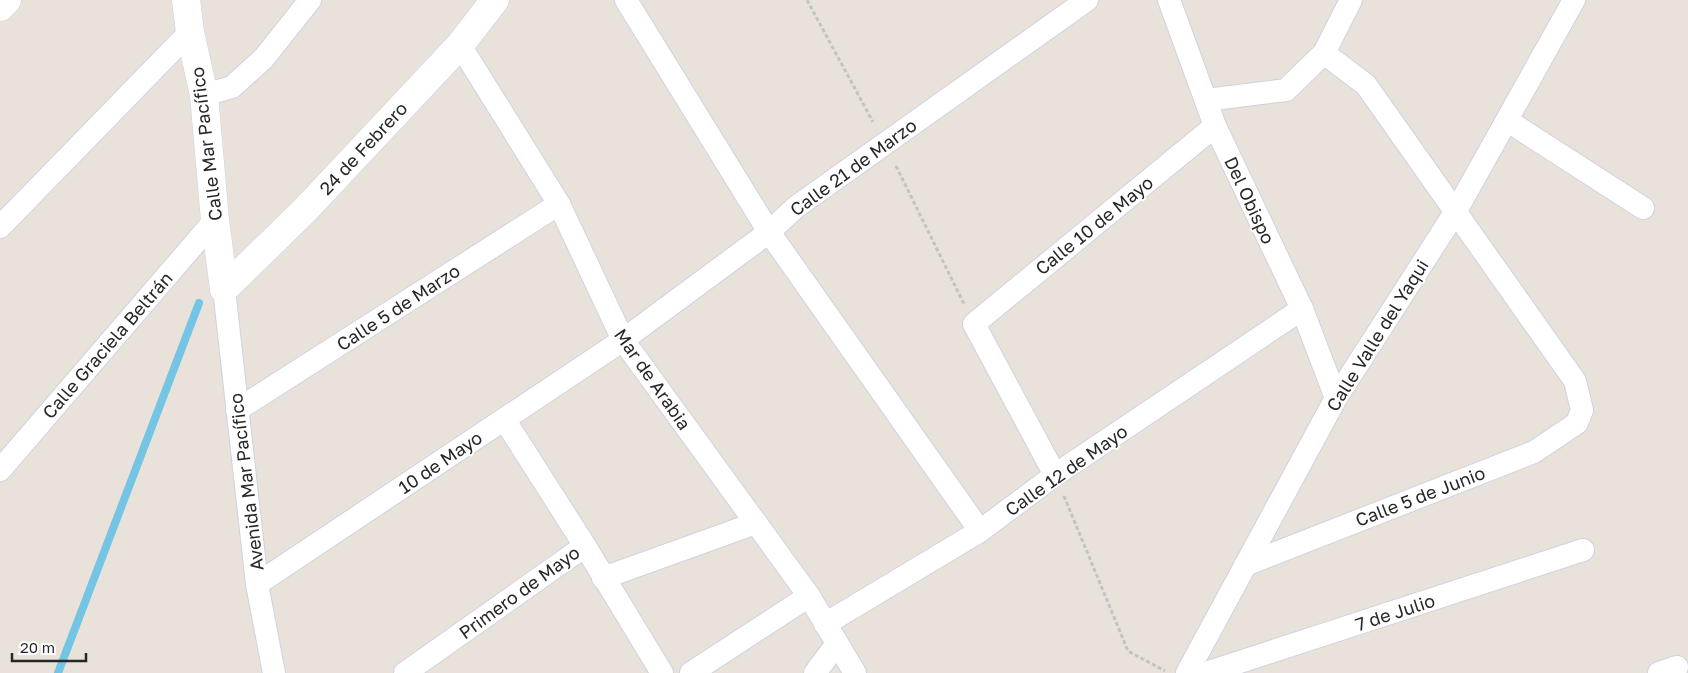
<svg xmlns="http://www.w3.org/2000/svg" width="1688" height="673" viewBox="0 0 1688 673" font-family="'Golos Text',sans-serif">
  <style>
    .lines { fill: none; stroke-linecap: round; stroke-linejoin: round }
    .stream { stroke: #74c5e4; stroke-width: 8 }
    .minor-casing { stroke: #cfd2df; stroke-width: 24 }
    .tertiary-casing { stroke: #cfd2df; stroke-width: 29 }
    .path { stroke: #c3c3c3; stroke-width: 3; stroke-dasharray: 4 2.5; stroke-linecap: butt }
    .minor { stroke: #fff; stroke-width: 22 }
    .tertiary { stroke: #fff; stroke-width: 28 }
    .labels { text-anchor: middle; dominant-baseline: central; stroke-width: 4; stroke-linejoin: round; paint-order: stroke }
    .street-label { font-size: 18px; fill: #272727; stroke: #fff }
  </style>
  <rect width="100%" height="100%" fill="#e9e2da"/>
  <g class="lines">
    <!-- stream -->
    <path class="stream" d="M58,673L199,303"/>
    <defs>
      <g id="minor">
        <path d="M626,0L769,232L980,531"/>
        <path d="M1169,0L1215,126L1302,309L1336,398"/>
        <path d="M460,45L559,204L623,340L809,596L855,673"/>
        <path d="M204,95L232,87L264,58L310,0"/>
        <path d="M1206,100L1286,90L1324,53L1351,0"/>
        <path d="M1508,121L1643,208"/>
        <path d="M0,227L190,32"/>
        <path d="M224,289L257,584L274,673"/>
        <path d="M237,410L559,204"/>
        <path d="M504,419L585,546L662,673"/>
        <path d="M0,470L215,220"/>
        <path d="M1055,475L974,324L1215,126"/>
        <path d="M1245,565L1534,452L1577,423L1582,410L1575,381L1366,85L1324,53"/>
        <path d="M603,578L756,523"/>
        <path d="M257,584L623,340L769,232L796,207L1087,0"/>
        <path d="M825,624L980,531L1055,475L1302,309"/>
        <path d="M405,673L585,546"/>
        <path d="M691,673L809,596"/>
        <path d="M815,673L836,645"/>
        <path d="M1187,673L1336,398L1456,211L1574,0"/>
        <path d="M1206,673L1583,550"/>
        <path d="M1659,673L1677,667"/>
      </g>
      <g id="tertiary">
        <path d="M186,0L190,32L204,95L215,220L224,289"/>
        <path d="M0,7L7,0"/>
        <path d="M224,289L305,210L460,45L495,0"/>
      </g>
    </defs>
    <!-- minor casing -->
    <use href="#minor" class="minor-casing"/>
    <!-- tertiary casing -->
    <use href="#tertiary" class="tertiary-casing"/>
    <!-- path -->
    <g class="path">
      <path d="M807,0L873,122"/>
      <path d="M896,166L964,304"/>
      <path d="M1064,496L1128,651L1165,671"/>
    </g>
    <!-- minor -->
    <use href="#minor" class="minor"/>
    <!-- tertiary -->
    <use href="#tertiary" class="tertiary"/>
  </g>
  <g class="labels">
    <!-- street labels -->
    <g class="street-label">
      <text transform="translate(206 144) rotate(-97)">Calle Mar Pacífico</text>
      <text transform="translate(363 148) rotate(-47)">24 de Febrero</text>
      <text transform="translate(853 167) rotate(-36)">Calle 21 de Marzo</text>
      <text transform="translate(1250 200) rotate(65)">Del Obispo</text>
      <text transform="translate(1094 225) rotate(-39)">Calle 10 de Mayo</text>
      <text transform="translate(398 307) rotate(-33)">Calle 5 de Marzo</text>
      <text transform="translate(1377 335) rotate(-58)">Calle Valle del Yaqui</text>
      <text transform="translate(107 345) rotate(-49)">Calle Graciela Beltrán</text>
      <text transform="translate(653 379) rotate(55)">Mar de Arabia</text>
      <text transform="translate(440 462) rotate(-34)">10 de Mayo</text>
      <text transform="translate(1066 470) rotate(-35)">Calle 12 de Mayo</text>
      <text transform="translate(246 482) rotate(-97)">Avenida Mar Pacífico</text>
      <text transform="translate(1420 496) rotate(-21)">Calle 5 de Junio</text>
      <text transform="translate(519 592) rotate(-36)">Primero de Mayo</text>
      <text transform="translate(1395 612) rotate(-18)">7 de Julio</text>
    </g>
  </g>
  <!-- scale -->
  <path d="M12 653v8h74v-8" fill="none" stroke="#272727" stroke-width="2.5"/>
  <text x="20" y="653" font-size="15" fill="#272727" stroke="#ffffff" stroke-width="4" paint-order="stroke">20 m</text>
</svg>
